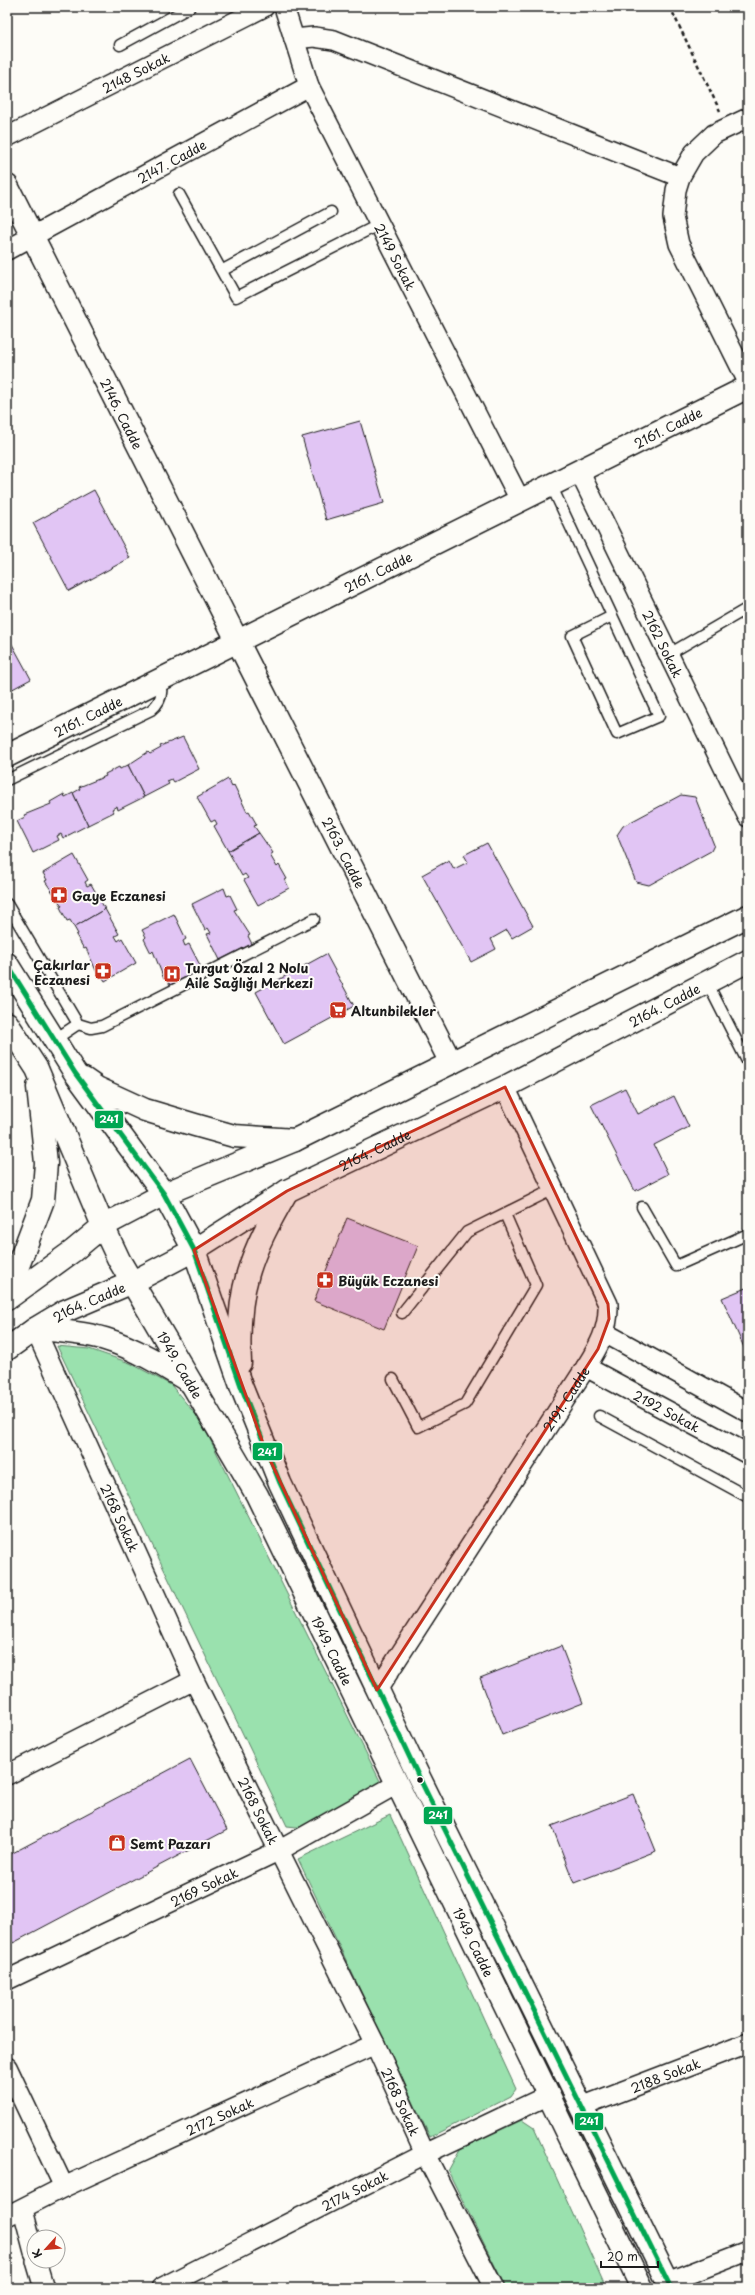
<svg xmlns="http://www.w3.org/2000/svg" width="755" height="2295" viewBox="0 0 755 2295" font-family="'Playpen Sans',sans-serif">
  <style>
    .green { fill: #9ae1ae; stroke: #5b7e65 }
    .building { fill: #e1c5f4; stroke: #1c1c1c }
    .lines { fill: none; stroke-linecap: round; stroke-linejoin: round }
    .service-casing { stroke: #1c1c1c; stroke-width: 13 }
    .minor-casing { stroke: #1c1c1c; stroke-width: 22 }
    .tertiary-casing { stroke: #1c1c1c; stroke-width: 25 }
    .secondary-casing { stroke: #1c1c1c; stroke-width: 25 }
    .path { stroke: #1c1c1c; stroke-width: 2.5; stroke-dasharray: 4 3; stroke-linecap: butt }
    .service { stroke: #fdfcf7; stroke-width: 10 }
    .minor { stroke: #fdfcf7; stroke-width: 19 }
    .tertiary { stroke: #fdfcf7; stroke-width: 22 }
    .secondary { stroke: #fdfcf7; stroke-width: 22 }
    .bus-1-casing { stroke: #fdfcf7; stroke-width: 8 }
    .bus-1 { stroke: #00a651; stroke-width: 5 }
    .marked { fill: #c8321e; fill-opacity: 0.2; stroke: #c8321e; stroke-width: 3; stroke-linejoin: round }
    .bus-dot { fill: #1c1c1c; stroke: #fdfcf7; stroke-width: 1.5 }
    .labels { text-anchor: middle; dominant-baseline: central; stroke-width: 4; stroke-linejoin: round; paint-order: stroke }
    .street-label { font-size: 13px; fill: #1c1c1c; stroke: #fdfcf7 }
    .poi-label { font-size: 13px; font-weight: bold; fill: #1c1c1c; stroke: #fdfcf7; text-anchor: start }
    .line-badge { stroke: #fdfcf7; stroke-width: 1.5 }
    .badge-label { font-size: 11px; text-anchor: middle; font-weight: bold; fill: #fff }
  </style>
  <rect width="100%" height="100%" fill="#fdfcf7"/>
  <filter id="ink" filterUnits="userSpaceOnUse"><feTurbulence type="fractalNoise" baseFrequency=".025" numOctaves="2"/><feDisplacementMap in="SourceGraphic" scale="8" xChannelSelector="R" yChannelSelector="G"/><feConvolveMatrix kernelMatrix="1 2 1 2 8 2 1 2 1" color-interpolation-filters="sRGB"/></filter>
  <g filter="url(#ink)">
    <!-- green -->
    <g class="green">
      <path d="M57,1346L89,1349L130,1363L171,1385L201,1421L384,1789L306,1828L287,1826Z"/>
      <path d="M390,1815L516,2089L511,2096L430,2137L298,1859Z"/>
      <path d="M522,2120L534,2128L606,2288H506L448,2171L460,2149Z"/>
    </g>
    <!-- building -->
    <g class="building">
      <path d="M360,421L384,503L326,520L302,437Z"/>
      <path d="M94,490L130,558L69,591L33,523Z"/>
      <path d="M7,635L31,679L7,692Z"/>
      <path d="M183,737L199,769L174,782L172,779L167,781L169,784L144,797L128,765L148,752L150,754L161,748L160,746Z"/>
      <path d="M128,765L144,797L118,810L117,806L112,809L114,812L88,825L73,793L80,789L79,787L106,776L105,774L119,767L120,769Z"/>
      <path d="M228,779L232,787L234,785L247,812L249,811L257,825L254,826L259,833L228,851L214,826L217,824L215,820L211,822L197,797Z"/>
      <path d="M73,793L88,825L63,838L61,834L57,836L59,840L33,853L17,821L25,817L24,815L51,804L50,802L64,794L65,797Z"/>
      <path d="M681,795L695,797L714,845L711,851L649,885L636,882L617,835L623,826Z"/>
      <path d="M259,833L273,853L270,855L277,867L279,865L287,879L285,880L289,888L258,905L244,880L248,878L245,874L242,876L228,851Z"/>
      <path d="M487,843L533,926L512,938L507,930L491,939L496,949L471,962L422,875L449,860L454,869L468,862L464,855Z"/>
      <path d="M74,855L88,880L85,882L87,886L91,884L105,909L74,927L70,920L67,921L60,907L62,906L45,881L47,880L43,873Z"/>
      <path d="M224,888L227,896L230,895L237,909L234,910L250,935L248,936L252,944L220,960L207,934L211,933L208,928L205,930L192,904Z"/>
      <path d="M105,909L119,934L115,936L118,941L122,938L136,963L105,981L100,973L98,975L86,948L84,949L76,935L78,934L74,927Z"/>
      <path d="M174,914L186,939L183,941L185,946L189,944L202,969L170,985L166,978L164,979L153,951L151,953L144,939L146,937L142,930Z"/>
      <path d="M326,954L354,1006L284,1044L256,992Z"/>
      <path d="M625,1088L638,1114L674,1096L689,1127L654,1145L668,1174L635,1191L591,1105Z"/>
      <path d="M347,1218L418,1246L384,1329L314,1301Z"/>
      <path d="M748,1287V1352H746L722,1298Z"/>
      <path d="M561,1646L583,1703L502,1735L480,1678Z"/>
      <path d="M190,1759L227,1830L13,1943L7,1932V1856Z"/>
      <path d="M633,1794L656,1851L574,1883L552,1826Z"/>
    </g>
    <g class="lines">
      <defs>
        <g id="service">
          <path d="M120,45L190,7"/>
          <path d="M179,194L236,297L380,224"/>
          <path d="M223,270L331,212"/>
          <path d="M551,485L559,502L659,716L617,734L572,636L612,616"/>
          <path d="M669,654L748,608"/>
          <path d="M7,780L151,710C161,702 164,693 159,680"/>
          <path d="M7,904L78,1024L91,1028L102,1026L314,919"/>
          <path d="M707,982L748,1063"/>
          <path d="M54,1040L78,1024"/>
          <path d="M642,1207L676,1266L748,1234"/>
          <path d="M402,1313L467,1232L554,1189"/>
          <path d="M393,1379L418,1427L465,1404L536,1285L505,1214"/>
          <path d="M599,1416L748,1497"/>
        </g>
        <g id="minor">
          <path id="s1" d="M284,7L309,86L520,500"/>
          <path d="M294,39L314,37L334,40L680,177"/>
          <path d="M748,118L714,134L694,153L680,177L676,190L673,217L679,244L748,382"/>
          <path id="s2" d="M7,137L264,7"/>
          <path id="s3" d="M7,250L309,86"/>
          <path id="s4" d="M579,471L748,817"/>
          <path id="s5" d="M35,1329L194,1680L375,2044L425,2154L494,2288"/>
          <path d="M605,1333L748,1412"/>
          <path id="s6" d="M586,1367L748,1454"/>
          <path id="s7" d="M377,1690L586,1367C599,1346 609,1329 608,1304L505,1087"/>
          <path d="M7,1775L194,1680"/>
          <path id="s8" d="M7,1980L280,1850L397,1784"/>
          <path d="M7,2067L64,2187"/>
          <path id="s9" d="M581,2107L748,2043"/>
          <path d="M23,2210L34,2252"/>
          <path id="s10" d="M7,2216L64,2187L375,2044"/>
          <path d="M36,2261L44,2288"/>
          <path d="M668,2282L748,2251"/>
          <path id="s11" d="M161,2288L425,2154L549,2095"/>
        </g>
        <g id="tertiary">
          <path id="s12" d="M7,186L451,1063"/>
          <path id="s13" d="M7,756L748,387"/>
          <path d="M7,964L75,1073L164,1194L194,1250L241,1386L280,1483L417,1773L671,2288"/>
          <path id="s14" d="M7,1023L37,1069L103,1226L119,1260L257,1495L642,2288"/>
          <path d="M84,1079L97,1088L145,1110L195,1125L234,1136L295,1140"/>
          <path d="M7,1295L43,1200L46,1163L38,1087"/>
          <path d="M35,1329C58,1331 82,1332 105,1339C135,1348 164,1366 190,1382"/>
          <path d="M240,1363C236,1288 250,1255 287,1191"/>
        </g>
        <g id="secondary">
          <path d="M7,1299L73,1251L103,1226L164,1194L295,1140L748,916"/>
          <path id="s15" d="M7,1349L35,1329L65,1311L133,1282L194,1250L287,1191L505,1087L748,961"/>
        </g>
      </defs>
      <!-- service casing -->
      <use href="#service" class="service-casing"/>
      <!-- minor casing -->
      <use href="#minor" class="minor-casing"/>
      <!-- tertiary casing -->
      <use href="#tertiary" class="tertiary-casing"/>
      <!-- secondary casing -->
      <use href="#secondary" class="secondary-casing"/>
      <!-- path -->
      <path class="path" d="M670,7L720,111"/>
      <!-- service -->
      <use href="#service" class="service"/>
      <!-- minor -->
      <use href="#minor" class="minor"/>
      <!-- tertiary -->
      <use href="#tertiary" class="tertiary"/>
      <!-- secondary -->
      <use href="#secondary" class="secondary"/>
      <defs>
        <path id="bus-1" d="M7,964L75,1073L164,1194L194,1250L241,1386L280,1483L417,1773L671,2288"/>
      </defs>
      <!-- bus-1 casing -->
      <use href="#bus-1" class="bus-1-casing"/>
      <!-- bus-1 -->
      <use href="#bus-1" class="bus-1"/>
    </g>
  </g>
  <!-- marked area -->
  <path class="marked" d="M505,1087L608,1304L609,1319L598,1349L377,1690L265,1449L194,1250L287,1191Z"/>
  <!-- icons -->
  <defs>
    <symbol id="pharmacy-square" viewBox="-11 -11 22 22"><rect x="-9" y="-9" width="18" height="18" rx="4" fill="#c8321e" stroke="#fdfcf7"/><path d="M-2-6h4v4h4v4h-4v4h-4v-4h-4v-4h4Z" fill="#fff"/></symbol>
    <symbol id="hospital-square" viewBox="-11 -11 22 22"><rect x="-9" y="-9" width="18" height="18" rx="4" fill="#c8321e" stroke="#fdfcf7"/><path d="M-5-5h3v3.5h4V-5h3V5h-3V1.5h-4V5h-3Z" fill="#fff"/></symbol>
    <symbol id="supermarket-square" viewBox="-11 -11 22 22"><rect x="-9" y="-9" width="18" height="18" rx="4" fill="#c8321e" stroke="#fdfcf7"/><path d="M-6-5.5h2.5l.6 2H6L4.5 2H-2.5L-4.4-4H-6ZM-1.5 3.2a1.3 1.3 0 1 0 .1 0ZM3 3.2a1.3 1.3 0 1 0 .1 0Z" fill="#fff"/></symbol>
    <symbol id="shop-square" viewBox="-11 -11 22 22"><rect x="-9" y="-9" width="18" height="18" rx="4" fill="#c8321e" stroke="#fdfcf7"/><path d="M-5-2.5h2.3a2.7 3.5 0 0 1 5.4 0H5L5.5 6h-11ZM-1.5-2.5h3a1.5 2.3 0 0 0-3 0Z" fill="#fff"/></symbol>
  </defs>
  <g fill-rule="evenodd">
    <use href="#pharmacy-square" x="49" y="885" width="20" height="20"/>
    <use href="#pharmacy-square" x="93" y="961" width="20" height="20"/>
    <use href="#hospital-square" x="162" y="964" width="20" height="20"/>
    <use href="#supermarket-square" x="328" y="1000" width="20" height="20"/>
    <use href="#pharmacy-square" x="315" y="1270" width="20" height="20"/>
    <use href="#shop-square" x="107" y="1833" width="20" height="20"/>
  </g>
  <!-- markers -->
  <circle class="bus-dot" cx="420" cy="1780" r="3.5"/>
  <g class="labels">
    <!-- street labels -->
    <g class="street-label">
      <text stroke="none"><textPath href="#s2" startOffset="144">2148 Sokak</textPath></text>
      <text stroke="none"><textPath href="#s3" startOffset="187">2147. Cadde</textPath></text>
      <text stroke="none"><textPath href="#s1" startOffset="274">2149 Sokak</textPath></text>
      <text stroke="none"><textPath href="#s12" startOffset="255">2146. Cadde</textPath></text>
      <text stroke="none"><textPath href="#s13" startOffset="738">2161. Cadde</textPath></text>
      <text stroke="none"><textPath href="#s13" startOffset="414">2161. Cadde</textPath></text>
      <text stroke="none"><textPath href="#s4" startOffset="192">2162 Sokak</textPath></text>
      <text stroke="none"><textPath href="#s13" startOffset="90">2161. Cadde</textPath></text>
      <text stroke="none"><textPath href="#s12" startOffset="747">2163. Cadde</textPath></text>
      <text stroke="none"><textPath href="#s15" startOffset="743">2164. Cadde</textPath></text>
      <text stroke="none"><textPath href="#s15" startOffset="419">2164. Cadde</textPath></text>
      <text stroke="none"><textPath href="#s15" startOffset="95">2164. Cadde</textPath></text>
      <text stroke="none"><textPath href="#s14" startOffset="384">1949. Cadde</textPath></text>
      <text stroke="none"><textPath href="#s7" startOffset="347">2191. Cadde</textPath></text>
      <text stroke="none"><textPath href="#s6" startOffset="92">2192 Sokak</textPath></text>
      <text stroke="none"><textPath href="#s5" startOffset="207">2168 Sokak</textPath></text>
      <text stroke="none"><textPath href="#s14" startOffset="708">1949. Cadde</textPath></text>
      <text stroke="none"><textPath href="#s5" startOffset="531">2168 Sokak</textPath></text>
      <text stroke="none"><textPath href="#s8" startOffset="218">2169 Sokak</textPath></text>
      <text stroke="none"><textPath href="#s14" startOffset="1032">1949. Cadde</textPath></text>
      <text stroke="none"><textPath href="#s9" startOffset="90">2188 Sokak</textPath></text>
      <text stroke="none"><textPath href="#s5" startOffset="855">2168 Sokak</textPath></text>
      <text stroke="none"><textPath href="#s10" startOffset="235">2172 Sokak</textPath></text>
      <text stroke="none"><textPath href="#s11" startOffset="217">2174 Sokak</textPath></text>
    </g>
    <!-- poi labels -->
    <g class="poi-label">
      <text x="72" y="895">Gaye Eczanesi</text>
      <text x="90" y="964" text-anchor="end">Çakırlar<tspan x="90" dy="15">Eczanesi</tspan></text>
      <text x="185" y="967">Turgut Özal 2 Nolu<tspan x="185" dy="15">Aile Sağlığı Merkezi</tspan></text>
      <text x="351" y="1010">Altunbilekler</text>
      <text x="338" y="1280">Büyük Eczanesi</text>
      <text x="130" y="1843">Semt Pazarı</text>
    </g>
  </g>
  <g class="line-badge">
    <rect x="94" y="1110" width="30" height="19" rx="4" fill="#00a651"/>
    <rect x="252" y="1442" width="31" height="19" rx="4" fill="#00a651"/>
    <rect x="423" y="1806" width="30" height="19" rx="4" fill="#00a651"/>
    <rect x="574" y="2112" width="30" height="19" rx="4" fill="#00a651"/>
  </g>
  <g class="badge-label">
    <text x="109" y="1123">241</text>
    <text x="267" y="1456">241</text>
    <text x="438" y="1819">241</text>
    <text x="589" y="2125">241</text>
  </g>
  <!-- margin -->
  <rect width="755" height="2295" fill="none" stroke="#fdfcf7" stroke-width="24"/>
  <rect x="12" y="12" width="731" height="2271" fill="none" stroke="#1c1c1c" stroke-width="1.5" filter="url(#ink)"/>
  <!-- north arrow -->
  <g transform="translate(46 2249) rotate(243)"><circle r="19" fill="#fdfcf7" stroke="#a3a29f"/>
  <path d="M0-3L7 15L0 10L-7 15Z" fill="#c8321e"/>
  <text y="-6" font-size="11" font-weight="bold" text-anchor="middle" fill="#1c1c1c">K</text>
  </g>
  <!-- scale -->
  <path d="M601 2261v6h57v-6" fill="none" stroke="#1c1c1c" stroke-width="2"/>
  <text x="607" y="2261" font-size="12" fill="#1c1c1c" stroke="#fdfcf7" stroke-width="3" paint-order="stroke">20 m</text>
</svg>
